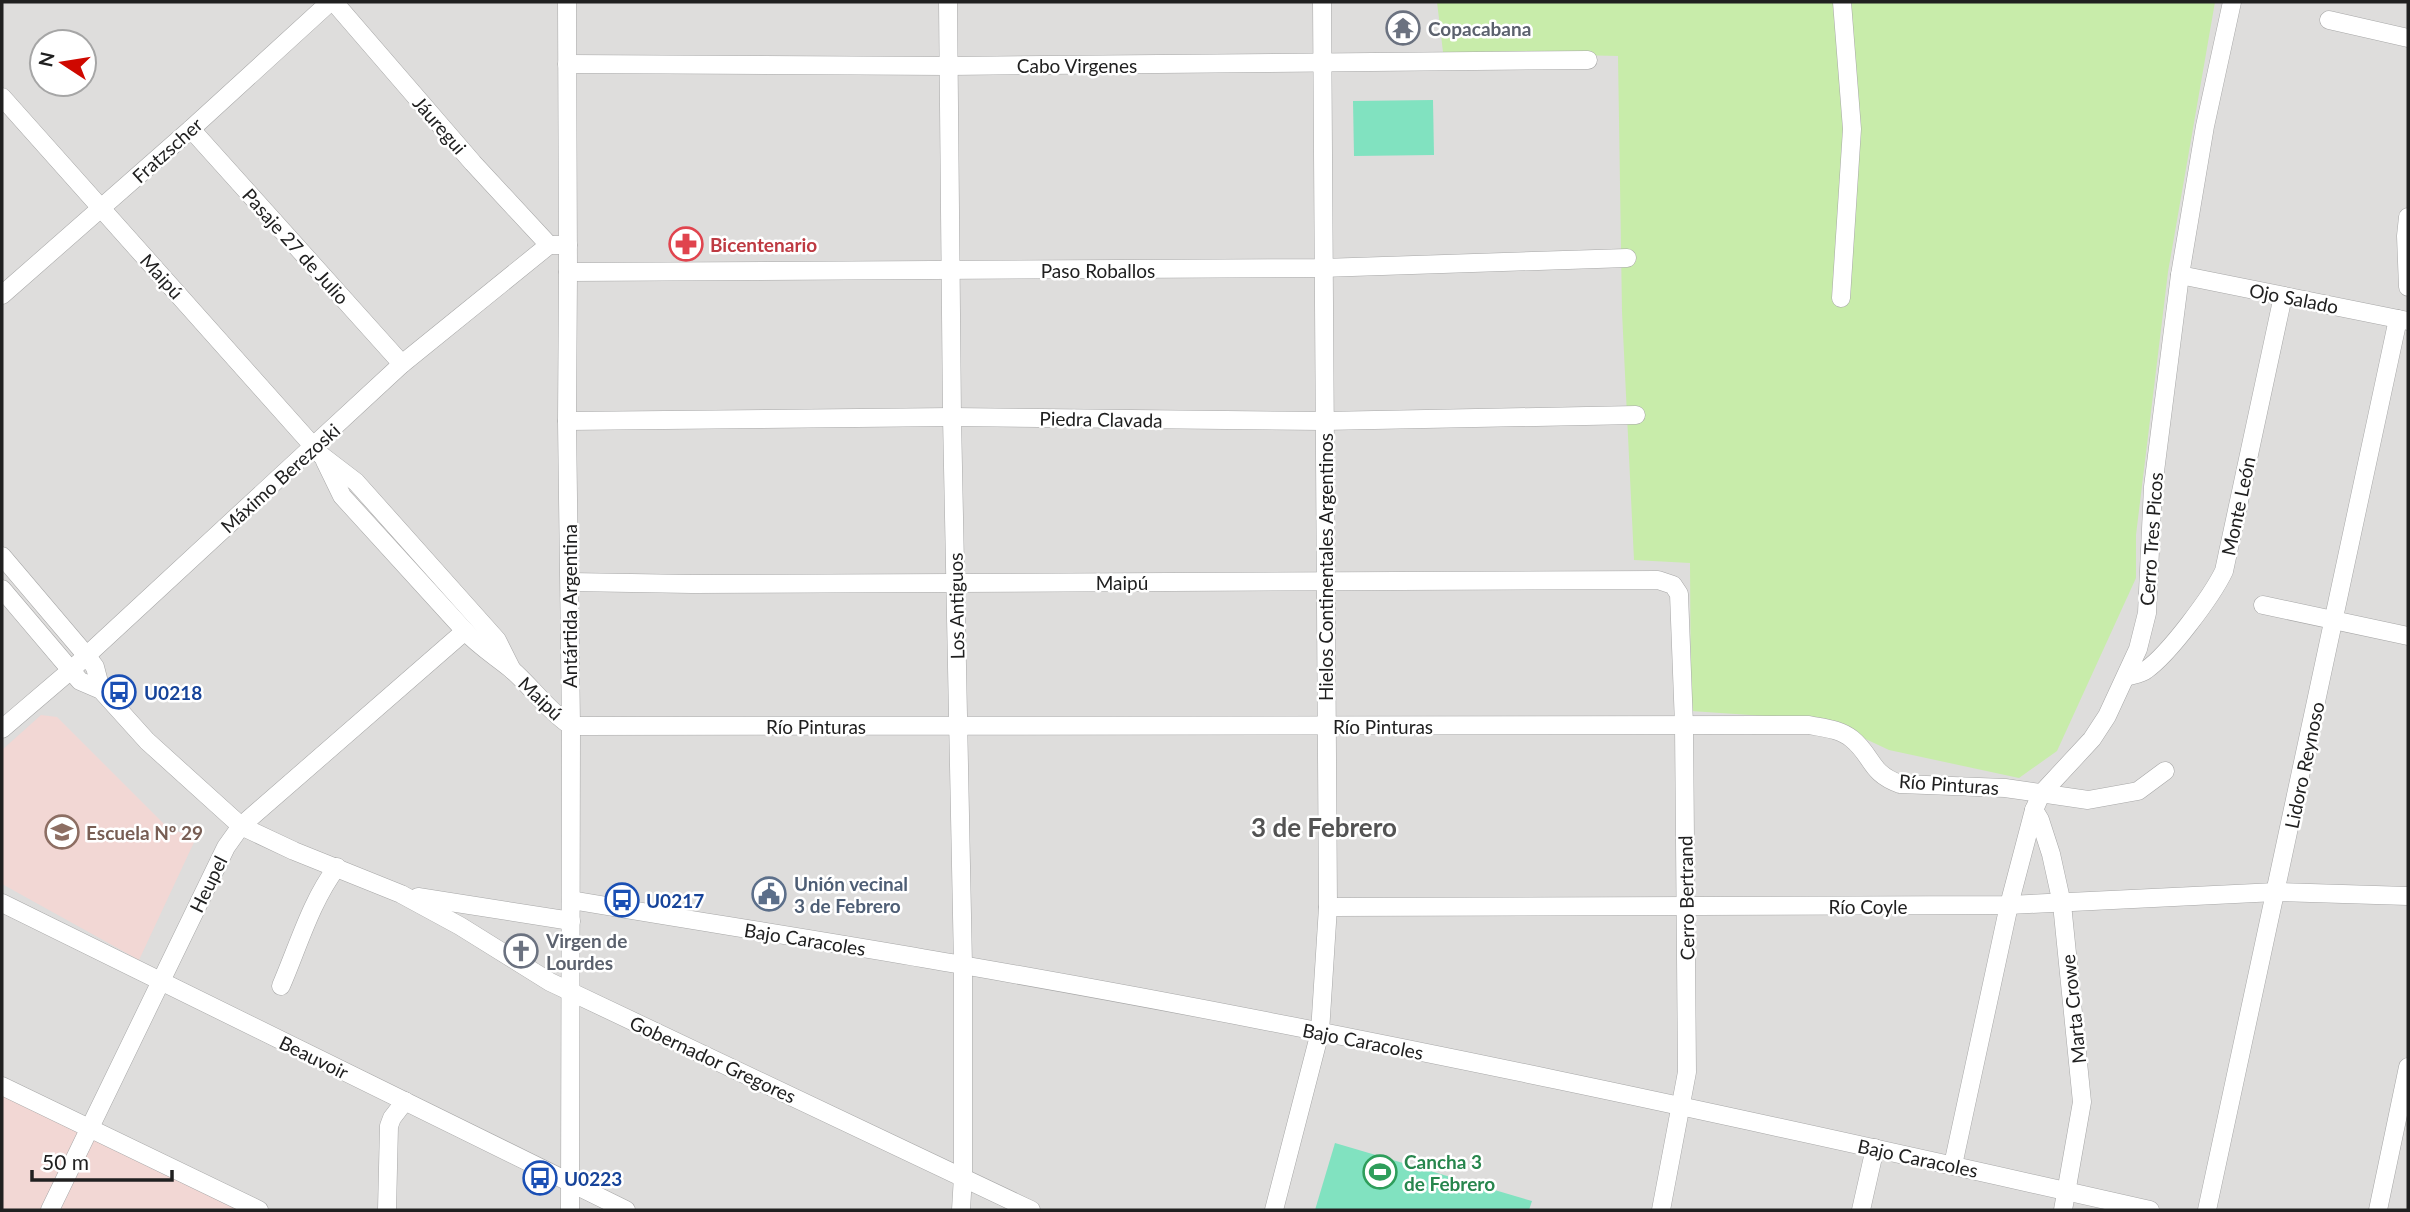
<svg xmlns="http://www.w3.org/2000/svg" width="2410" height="1212" viewBox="0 0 2410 1212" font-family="Lato,sans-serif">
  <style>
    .residential { fill: #dedddc; fill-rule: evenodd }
    .commercial { fill: #f2d7d4 }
    .grass { fill: #c8ecaa }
    .pitch { fill: #81e2c0 }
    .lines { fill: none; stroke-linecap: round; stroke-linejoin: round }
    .minor-casing { stroke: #a7a7a7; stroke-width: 19 }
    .minor { stroke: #fff; stroke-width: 18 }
    .labels { text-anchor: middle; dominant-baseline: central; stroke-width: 5; stroke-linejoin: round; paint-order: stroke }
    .worship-label { font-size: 19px; font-weight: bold; fill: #5b616d; stroke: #fff; text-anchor: start }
    .street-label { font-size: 19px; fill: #202020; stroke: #fff }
    .health-label { font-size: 19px; font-weight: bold; fill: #be3a42; stroke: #fff; text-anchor: start }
    .transit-label { font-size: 19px; font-weight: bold; fill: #164399; stroke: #fff; text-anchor: start }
    .education-label { font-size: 19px; font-weight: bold; fill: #785e54; stroke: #fff; text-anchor: start }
    .service-label { font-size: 19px; font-weight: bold; fill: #4e5e75; stroke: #fff; text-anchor: start }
    .leisure-label { font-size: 19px; font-weight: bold; fill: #27864d; stroke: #fff; text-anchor: start }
    .district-label { font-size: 26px; font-weight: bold; fill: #535353; stroke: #fff }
  </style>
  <rect width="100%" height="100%" fill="#f1ede6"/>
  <!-- residential -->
  <path class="residential" d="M2,2H2408V1210H2ZM42,42H84V84H42Z"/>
  <!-- commercial -->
  <g class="commercial">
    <path d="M41,715L57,717L168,828L196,838L139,960L2,884V750Z"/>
    <path d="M2,1086L259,1210H2Z"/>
  </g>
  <!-- grass -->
  <path class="grass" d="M1437,2H2215L2168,272L2136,535V578L2057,751L2019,778L1889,750L1825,720L1691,711L1690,563L1634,560L1622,312L1618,56L1443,52Z"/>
  <!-- pitch -->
  <g class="pitch">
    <path d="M1433,100L1434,155L1354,156L1353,101Z"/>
    <path d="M1335,1143L1532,1201L1529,1210H1315Z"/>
  </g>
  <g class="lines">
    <defs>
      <g id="minor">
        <path d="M334,2L473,163L549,245"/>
        <path d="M567,2L568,272L567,421L571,726L570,1210"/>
        <path d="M948,2L952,417L963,965V1176L961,1210"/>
        <path d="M2329,20L2408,38"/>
        <path d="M567,64L949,66L1588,60"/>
        <path d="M2,97L322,456L356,482L497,640L512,670"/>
        <path d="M191,129L402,364"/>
        <path d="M2408,217L2406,236L2408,287"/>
        <path d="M568,272L1322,268L1627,258"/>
        <path d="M2180,275L2408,321"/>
        <path d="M2,295L191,129L330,2"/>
        <path d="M1841,298L1852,129L1842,2"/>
        <path d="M567,421L952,417L1324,421L1636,415"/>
        <path d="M325,461L342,496L465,631C479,646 495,656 511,669C532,687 547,710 571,726"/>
        <path d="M2,556L86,655L95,667L101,690"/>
        <path d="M570,582L692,584L1658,580L1673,585L1679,594L1684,725L1687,1072L1661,1210"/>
        <path d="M2,589L80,681L101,690L147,741L241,826L294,851L401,894L460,926L550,982L1031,1210"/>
        <path d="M2263,605L2408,636"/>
        <path d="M2126,677C2132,675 2141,674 2146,670C2169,654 2212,596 2224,571L2283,296"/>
        <path d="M571,726L1809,725C1824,728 1840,729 1852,739C1873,756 1869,773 1900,784L2005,788L2088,800L2138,791L2165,771"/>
        <path d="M2,729L71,670L402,364L549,245H568"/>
        <path d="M2034,810L2040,820L2051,854L2062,904L2082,1102L2063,1210"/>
        <path d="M418,897L571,921"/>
        <path d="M571,900C701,922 832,942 962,965C1360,1034 1756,1121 2150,1210"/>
        <path d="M2,903L626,1210"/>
        <path d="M1328,907L2009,905L2276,892L2408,896"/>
        <path d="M281,986C298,947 311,901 337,867"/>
        <path d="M2,1086L259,1210"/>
        <path d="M1953,1165L2009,905L2034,810L2041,794L2092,739L2107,716L2138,649L2147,613L2153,487L2180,275L2205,126L2232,2"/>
        <path d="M50,1210L226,847L241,826L465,631"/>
        <path d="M387,1210L389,1126L392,1118L405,1101"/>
        <path d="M1274,1210L1320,1032L1328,907L1322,2"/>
        <path d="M1861,1210L1875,1148"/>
        <path d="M2207,1210L2398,319"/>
        <path d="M2378,1210L2408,1067"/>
      </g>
    </defs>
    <!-- minor casing -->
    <use href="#minor" class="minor-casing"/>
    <!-- minor -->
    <use href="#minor" class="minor"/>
  </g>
  <!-- icons -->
  <defs>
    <symbol id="temple-ring" viewBox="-11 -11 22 22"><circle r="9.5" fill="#fff" stroke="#6b7280" stroke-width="1.5"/><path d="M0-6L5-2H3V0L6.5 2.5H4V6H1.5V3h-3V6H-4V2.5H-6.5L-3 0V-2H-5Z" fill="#6b7280"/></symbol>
    <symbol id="pharmacy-ring" viewBox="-11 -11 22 22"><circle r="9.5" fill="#fff" stroke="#e0444e" stroke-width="1.5"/><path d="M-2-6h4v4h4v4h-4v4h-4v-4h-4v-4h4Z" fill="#e0444e"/></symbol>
    <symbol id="bus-ring" viewBox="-11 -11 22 22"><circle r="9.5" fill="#fff" stroke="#1a4fb4" stroke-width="1.5"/><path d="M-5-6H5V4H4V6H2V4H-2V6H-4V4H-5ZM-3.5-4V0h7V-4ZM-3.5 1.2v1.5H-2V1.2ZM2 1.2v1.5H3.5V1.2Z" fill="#1a4fb4"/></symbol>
    <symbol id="school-ring" viewBox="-11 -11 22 22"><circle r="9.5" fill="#fff" stroke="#8d6e63" stroke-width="1.5"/><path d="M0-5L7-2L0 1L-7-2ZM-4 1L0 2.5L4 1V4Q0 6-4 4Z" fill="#8d6e63"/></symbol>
    <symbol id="civic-ring" viewBox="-11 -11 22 22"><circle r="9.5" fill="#fff" stroke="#5c6f8a" stroke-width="1.5"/><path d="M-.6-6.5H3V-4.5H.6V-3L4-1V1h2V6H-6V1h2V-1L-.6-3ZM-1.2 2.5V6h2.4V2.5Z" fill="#5c6f8a"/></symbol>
    <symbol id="church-ring" viewBox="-11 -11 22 22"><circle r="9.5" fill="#fff" stroke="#6b7280" stroke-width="1.5"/><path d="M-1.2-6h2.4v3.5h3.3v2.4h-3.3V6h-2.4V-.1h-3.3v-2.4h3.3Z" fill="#6b7280"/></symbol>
    <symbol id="stadium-ring" viewBox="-11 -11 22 22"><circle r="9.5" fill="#fff" stroke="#2e9e5b" stroke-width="1.5"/><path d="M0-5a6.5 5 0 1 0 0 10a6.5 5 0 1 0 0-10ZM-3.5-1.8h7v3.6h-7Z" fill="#2e9e5b"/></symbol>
  </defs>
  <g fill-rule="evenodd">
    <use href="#temple-ring" x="1384" y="9" width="38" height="38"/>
    <use href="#pharmacy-ring" x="667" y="225" width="38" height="38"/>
    <use href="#bus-ring" x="100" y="673" width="38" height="38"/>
    <use href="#school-ring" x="43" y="813" width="38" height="38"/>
    <use href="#civic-ring" x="750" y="875" width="38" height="38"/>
    <use href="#bus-ring" x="603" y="881" width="38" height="38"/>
    <use href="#church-ring" x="502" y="932" width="38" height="38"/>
    <use href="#stadium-ring" x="1361" y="1153" width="38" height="38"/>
    <use href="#bus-ring" x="521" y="1159" width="38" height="38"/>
  </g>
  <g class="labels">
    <!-- worship labels -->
    <g class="worship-label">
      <text x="1428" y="28">Copacabana</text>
      <text x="546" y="940">Virgen de<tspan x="546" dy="22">Lourdes</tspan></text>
    </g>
    <!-- street labels -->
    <g class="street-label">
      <text x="1077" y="65">Cabo Virgenes</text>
      <text transform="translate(440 125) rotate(49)">Jáuregui</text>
      <text transform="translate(167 150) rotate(-42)">Fratzscher</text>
      <text transform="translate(296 246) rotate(48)">Pasaje 27 de Julio</text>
      <text x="1098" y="270">Paso Roballos</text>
      <text transform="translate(162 276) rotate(48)">Maipú</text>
      <text transform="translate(2294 298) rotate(11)">Ojo Salado</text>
      <text transform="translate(1101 419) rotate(1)">Piedra Clavada</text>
      <text transform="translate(280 478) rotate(-42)">Máximo Berezoski</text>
      <text transform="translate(2238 506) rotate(-78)">Monte León</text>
      <text transform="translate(2151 539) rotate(-86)">Cerro Tres Picos</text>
      <text transform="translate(1325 567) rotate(-90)">Hielos Continentales Argentinos</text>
      <text x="1122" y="582">Maipú</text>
      <text transform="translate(569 606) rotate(-90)">Antártida Argentina</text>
      <text transform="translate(956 606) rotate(-91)">Los Antiguos</text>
      <text transform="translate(541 698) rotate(44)">Maipú</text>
      <text x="816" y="726">Río Pinturas</text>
      <text x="1383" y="726">Río Pinturas</text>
      <text transform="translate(2304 765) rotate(-78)">Lidoro Reynoso</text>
      <text transform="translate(1949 784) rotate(4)">Río Pinturas</text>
      <text transform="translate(208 884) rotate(-64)">Heupel</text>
      <text transform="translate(1686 898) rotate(-91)">Cerro Bertrand</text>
      <text x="1868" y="906">Río Coyle</text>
      <text transform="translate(805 939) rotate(9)">Bajo Caracoles</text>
      <text transform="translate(2073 1009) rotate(-96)">Marta Crowe</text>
      <text transform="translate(1363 1041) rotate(11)">Bajo Caracoles</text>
      <text transform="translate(314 1057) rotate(26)">Beauvoir</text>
      <text transform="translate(713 1059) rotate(25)">Gobernador Gregores</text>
      <text transform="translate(1918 1158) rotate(12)">Bajo Caracoles</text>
    </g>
    <!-- health labels -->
    <g class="health-label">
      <text x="710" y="244">Bicentenario</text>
    </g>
    <!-- transit labels -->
    <g class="transit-label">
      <text x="144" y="692">U0218</text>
      <text x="646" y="900">U0217</text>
      <text x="564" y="1178">U0223</text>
    </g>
    <!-- education labels -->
    <g class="education-label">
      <text x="86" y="832">Escuela Nº 29</text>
    </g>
    <!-- service labels -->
    <g class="service-label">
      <text x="794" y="883">Unión vecinal<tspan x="794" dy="22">3 de Febrero</tspan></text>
    </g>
    <!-- leisure labels -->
    <g class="leisure-label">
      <text x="1404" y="1161">Cancha 3<tspan x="1404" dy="22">de Febrero</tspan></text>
    </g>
    <!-- district labels -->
    <g class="district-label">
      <text x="1324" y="827">3 de Febrero</text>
    </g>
  </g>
  <!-- border -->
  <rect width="2410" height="1212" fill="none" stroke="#202020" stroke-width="7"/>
  <!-- north arrow -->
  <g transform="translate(63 63) rotate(282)"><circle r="33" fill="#ffffff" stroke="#a6a6a6" stroke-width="2"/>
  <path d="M0-5L12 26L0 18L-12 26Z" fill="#cf0800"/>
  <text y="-10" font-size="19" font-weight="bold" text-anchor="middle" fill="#202020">N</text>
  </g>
  <!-- scale -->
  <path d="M32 1170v10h140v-10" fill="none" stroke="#202020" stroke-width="3.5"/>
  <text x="42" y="1170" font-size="21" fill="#202020" stroke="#ffffff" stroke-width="5" paint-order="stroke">50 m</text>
</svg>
